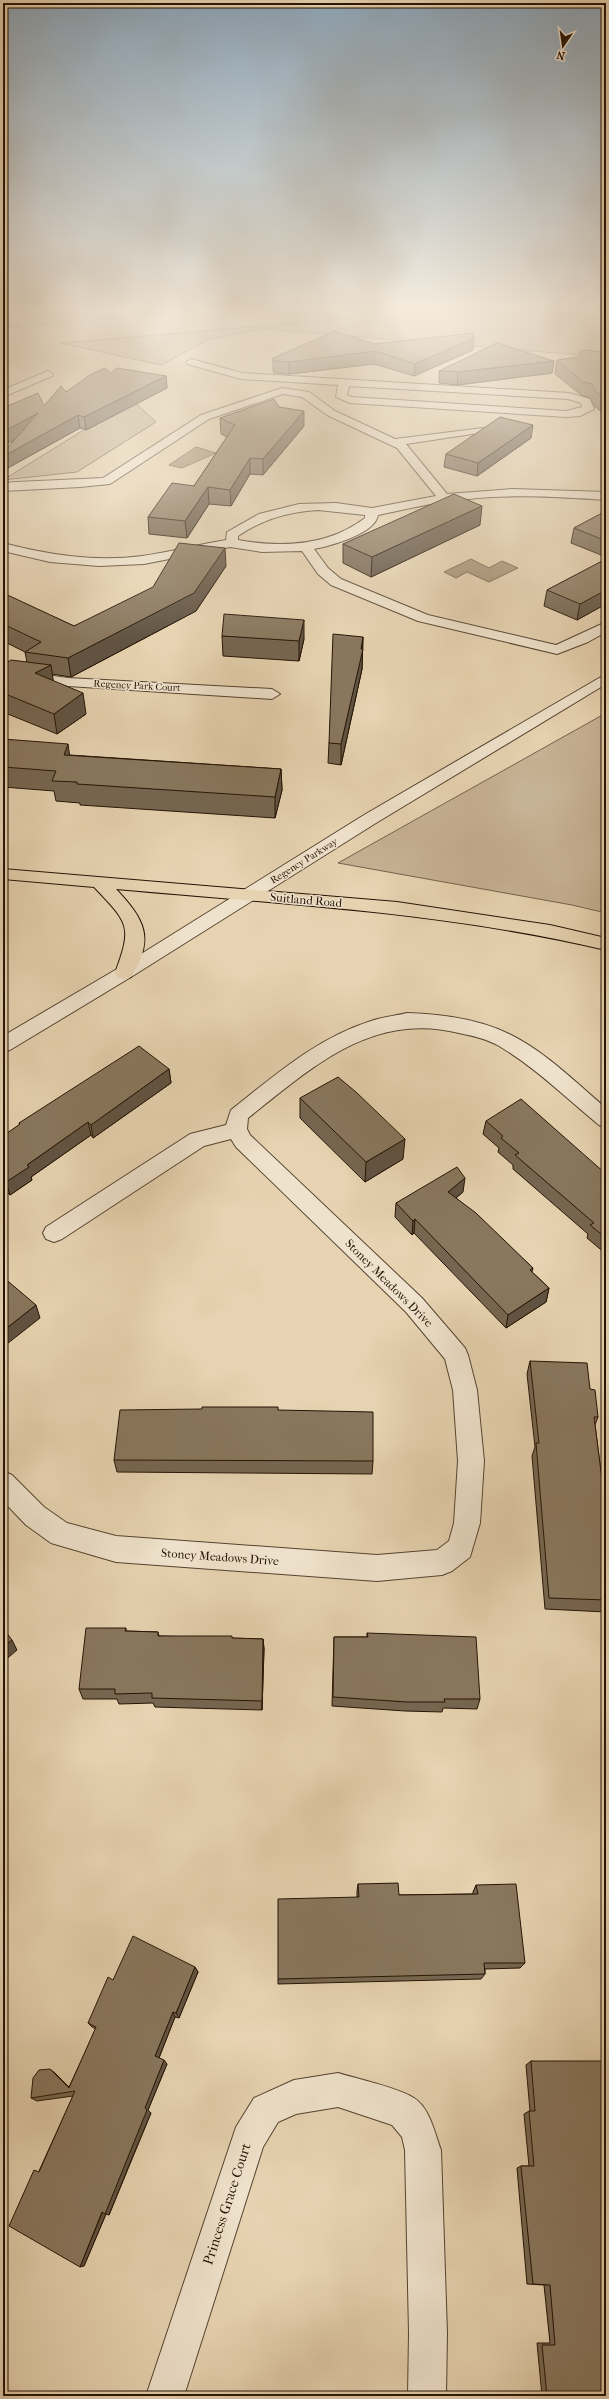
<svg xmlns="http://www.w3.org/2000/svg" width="609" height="2399" viewBox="0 0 609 2399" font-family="'IM FELL French Canon',serif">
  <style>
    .green { fill: #c6b294; stroke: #75624c }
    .water { fill: #a59276; stroke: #715f48 }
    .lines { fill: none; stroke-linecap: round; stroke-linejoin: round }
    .minor-casing { stroke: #55432f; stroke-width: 2 }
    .major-casing { stroke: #241304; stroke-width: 2 }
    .minor { fill: #efe2cc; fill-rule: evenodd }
    .major { fill: #e7d3b1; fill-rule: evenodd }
    .wall { fill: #766651; stroke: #241304 }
    .shaded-wall { fill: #605342; stroke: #241304 }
    .building { fill: #89775e; stroke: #241304 }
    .labels { text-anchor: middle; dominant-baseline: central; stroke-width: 3; stroke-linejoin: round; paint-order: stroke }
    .far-street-label { font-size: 10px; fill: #241304; stroke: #efe2cc }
    .street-label { font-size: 12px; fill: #241304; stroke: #efe2cc }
    .near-street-label { font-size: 14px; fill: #241304; stroke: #efe2cc }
  </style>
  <rect width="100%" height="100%" fill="#e7d3b1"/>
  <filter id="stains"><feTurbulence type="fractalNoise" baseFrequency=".005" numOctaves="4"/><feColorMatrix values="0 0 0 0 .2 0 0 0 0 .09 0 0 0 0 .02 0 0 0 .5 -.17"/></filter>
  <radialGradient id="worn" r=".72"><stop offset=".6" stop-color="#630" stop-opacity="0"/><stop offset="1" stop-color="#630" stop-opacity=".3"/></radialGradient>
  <!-- green -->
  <g class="green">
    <path d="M3,307H240L3,328Z"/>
    <path d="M404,307H517L606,315V357L264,329L210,339L161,365L61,343L330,320Z"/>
    <path d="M132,400L156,422L77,472L3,480Z"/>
    <path d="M606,713V913L572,905L338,863Z"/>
  </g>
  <!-- water -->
  <g class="water">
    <path d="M196,447L216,453L182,468L169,465Z"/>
    <path d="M471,559L489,568L502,561L518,568L489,582L467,572L456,578L444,572Z"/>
  </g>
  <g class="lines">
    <defs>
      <g id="minor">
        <path d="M191,359L242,373L569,393L590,399L594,409L580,416L566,417L350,403L336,397L338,385L241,379L187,364L186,362ZM349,386L568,399L581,403L582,407L566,411L351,397L347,395Z"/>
        <path d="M48,371L53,374L52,376L3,397V390Z"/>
        <path d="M282,388L309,392L335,411L395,439L483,428V432L479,433L406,444L447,494L512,489L606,492V500C560,497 514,494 468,499C438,501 408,509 378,515C375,534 330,546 314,549L328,568L341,579L428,615L556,645L606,622V632L588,642L557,654L418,621L331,585L318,574L302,551L262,552L230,547L144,564L99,566L50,562L3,551V543C49,555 94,562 142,556C170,552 197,545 226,540L227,532L259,514L299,504L336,503L372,508L436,496L397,448L327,415L302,397L283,394L209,419L110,484L80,487L3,491V483L16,482L103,478L201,415ZM318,510L365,515V518C328,546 283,548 238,540V536C263,519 288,512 318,510Z"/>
        <path d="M3,669L68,678L272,689L280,694L272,699L68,686L3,677Z"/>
        <path d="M606,674V684L376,823L131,977L10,1050L3,1052V1036L117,969L364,815Z"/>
        <path d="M407,1013C441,1014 480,1019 511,1035C547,1053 576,1083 606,1108V1128L599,1125C566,1098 536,1068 499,1046C487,1039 473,1036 459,1033C372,1011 311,1068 248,1118L247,1129L250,1135L422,1298L465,1348L468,1355L477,1390L484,1461L480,1523L470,1557L452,1571L442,1575L377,1581L116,1562L51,1543L26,1525L3,1501V1471L12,1475L44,1507L67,1523L116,1536L377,1555L437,1550L449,1541L454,1523L458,1461L453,1390L445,1359L406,1312L236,1147L231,1139L204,1146L62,1239L54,1242L46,1239L43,1233L46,1227L190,1134L226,1125L231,1110C274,1076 317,1038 371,1021C382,1017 395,1016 407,1013Z"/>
        <path d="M338,2073C358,2079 399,2088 414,2098C430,2108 435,2134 441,2150L447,2333L446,2396H408L409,2333L405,2150L402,2137L392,2125L338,2107L296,2114L278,2122L263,2147L184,2396H146L236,2127L254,2098L294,2080Z"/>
      </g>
      <path id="major" d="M3,869L397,902L550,925L606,938V950C445,912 280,904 116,889C145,920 155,938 131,977L124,979L117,977L115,973C133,925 128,923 94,887L3,879Z"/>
    </defs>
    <!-- minor casing -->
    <use href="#minor" class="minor-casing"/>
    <!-- major casing -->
    <use href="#major" class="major-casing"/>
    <!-- minor -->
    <use href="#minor" class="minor"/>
    <!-- major -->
    <use href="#major" class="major"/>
  </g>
  <!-- wall -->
  <g class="wall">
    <path d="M375,344L473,350L414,376L374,364L289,374L274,373L273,370V358Z"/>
    <path d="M606,352V420L605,419L606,415L594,406L590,398L581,395L555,374L557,360L579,357Z"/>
    <path d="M554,361L552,373L457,385L439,383V371Z"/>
    <path d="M111,373L166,376L167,388L86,430L80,428L6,469L4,467L3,458V453L15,439L3,446L44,406L66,392Z"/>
    <path d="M279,407L304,426L263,475L250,474L231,506L209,504L187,538L149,534L148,517L194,486L227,437L221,434L220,418Z"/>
    <path d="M531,438L477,476L444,467L446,454Z"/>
    <path d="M606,511V557L571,543L574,528Z"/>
    <path d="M480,525L371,577L343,563V544Z"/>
    <path d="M606,559V604L577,620L544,606L547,590Z"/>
    <path d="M226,566L196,611L71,677L52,674L53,681L86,714L57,734L3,712V665L27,662L25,652L3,641V593L74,626Z"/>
    <path d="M222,636L304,639L299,661L223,656Z"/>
    <path d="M363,637L362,669L341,765L328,763L329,743Z"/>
    <path d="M3,739L70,755L281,769L282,790L275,818L80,805V803L56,801L54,791L3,787Z"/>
    <path d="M169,1069L171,1083L93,1138L91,1135L31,1177L32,1180L10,1195L3,1189V1136L20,1125L19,1123Z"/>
    <path d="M300,1098L403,1159L365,1182L300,1118Z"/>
    <path d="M486,1121L606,1174V1254L587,1238L588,1234L513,1169V1165L498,1152L499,1148L483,1134Z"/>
    <path d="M463,1192L456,1198L533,1268L532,1272L549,1288L546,1302L506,1328L414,1233L412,1235L395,1217L396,1203Z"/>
    <path d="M530,1361L590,1389L598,1417L595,1425L606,1511V1612L545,1609L532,1456L535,1447L527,1374Z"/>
    <path d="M278,1410L373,1461L372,1474L117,1472L114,1460Z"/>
    <path d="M126,1628V1631L158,1632L159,1636L263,1639L264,1649L262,1710L155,1707L153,1703L119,1704L117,1699H83L79,1689Z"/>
    <path d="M367,1633L480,1699L477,1709L443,1708L442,1712L405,1711L332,1706L334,1637H367Z"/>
    <path d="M358,1884L399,1895L473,1894V1892L476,1885L525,1963L520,1968L485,1969V1974L481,1979L278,1984V1979L357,1897V1891Z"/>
    <path d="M195,1967L198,1972L179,2018L175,2017L159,2058L167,2064L148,2110L151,2113L109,2215L106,2214L84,2266L39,2171L73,2096L37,2101L31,2098L55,2073L69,2087L96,2029L92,2027L88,2023L113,1980Z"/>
    <path d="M531,2061L606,2078V2171H603L606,2396H542L537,2343H550L544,2285L527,2284L517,2168L521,2166H529L524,2114L529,2111H530L526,2065Z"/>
  </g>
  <!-- shaded-wall -->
  <g class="shaded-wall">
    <path d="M474,338L473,350L414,376L415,364Z"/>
    <path d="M375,351L374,364L289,374V362Z"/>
    <path d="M554,361L552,373L457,385L458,372Z"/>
    <path d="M166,376L167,388L86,430L84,417Z"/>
    <path d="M304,411V426L263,475V459Z"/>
    <path d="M38,413L40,425L3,446V432Z"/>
    <path d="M78,415L80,428L6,469L4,456Z"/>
    <path d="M533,425L531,438L477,476L478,463Z"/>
    <path d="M250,458V474L231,506L230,490Z"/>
    <path d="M208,487L209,504L187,538L185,521Z"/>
    <path d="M482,506L480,525L371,577L372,557Z"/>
    <path d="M225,548L226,566L196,611L71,677L68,658Z"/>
    <path d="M606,590V604L577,620L580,604Z"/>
    <path d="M304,620V639L299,661V641Z"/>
    <path d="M363,637L362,669L341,765V744Z"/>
    <path d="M51,665L54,686L35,673Z"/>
    <path d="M83,693L86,714L57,734L54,714Z"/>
    <path d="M68,744L71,765L64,755Z"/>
    <path d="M281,769L282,790L275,818V797Z"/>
    <path d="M169,1069L171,1083L93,1138L91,1125Z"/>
    <path d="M88,1122L91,1135L31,1177L32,1180L10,1195L6,1182L27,1165Z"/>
    <path d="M405,1139L403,1159L365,1182L366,1162Z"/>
    <path d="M465,1178L463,1192L446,1206L448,1192Z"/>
    <path d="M415,1219L414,1233L412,1235L413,1221Z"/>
    <path d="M549,1288L546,1302L506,1328L508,1315Z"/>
    <path d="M36,1305L40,1318L3,1347V1331Z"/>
    <path d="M263,1639L264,1649L262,1710V1701Z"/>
    <path d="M12,1640L17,1650L3,1662V1647Z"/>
    <path d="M195,1967L198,1972L179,2018L176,2013Z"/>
    <path d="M173,2012L175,2017L158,2060L155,2056Z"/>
    <path d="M164,2060L167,2064L148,2110L151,2113L130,2163L109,2215L106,2214L84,2266L80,2267Z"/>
    <path d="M50,2069L55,2073L73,2091L69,2088Z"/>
  </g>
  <!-- building -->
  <g class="building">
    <path d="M335,331L375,344L473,333L474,338L415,364L375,351L289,362L274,361L273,358Z"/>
    <path d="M497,343L554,361L458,372L439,371Z"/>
    <path d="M581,350L606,352V400L596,392L592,384L583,382L557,360L579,357Z"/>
    <path d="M105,368L111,373L117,368L166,376L84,417L78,415L4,456L3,455V453L38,413L3,432V408L38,393L44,406L61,386L66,392L90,375Z"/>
    <path d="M274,399L279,407L304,411L263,459L250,458L230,490L208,487L185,521L148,517L172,483L194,486L235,425L220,418Z"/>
    <path d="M500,417L533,425L478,463L446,454Z"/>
    <path d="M454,494L482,506L372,557L343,544Z"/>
    <path d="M606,511V541L574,528Z"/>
    <path d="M179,543L225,548L194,593L68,658L25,652L41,642L3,624V593L74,626L153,587Z"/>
    <path d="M606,559V590L580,604L547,590Z"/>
    <path d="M224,614L304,620L299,641L222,636Z"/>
    <path d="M333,634L363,637L361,649H363L341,744L329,743Z"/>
    <path d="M11,660L51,665L35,673L83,693L54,714L3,693V665Z"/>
    <path d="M3,739L68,744L64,755L281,769L275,797L77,784V782L52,781L56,771L3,767Z"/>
    <path d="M139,1046L169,1069L91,1125L88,1122L27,1165L29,1167L6,1182L3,1179V1136L20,1124L19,1123Z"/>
    <path d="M338,1077L356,1092L405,1139L366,1162L300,1098Z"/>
    <path d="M521,1099L606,1174V1238L590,1225L594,1223L515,1155L519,1153L501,1138L503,1136L486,1121Z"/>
    <path d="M457,1167L465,1178L448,1192L476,1213L533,1268L530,1270L549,1288L508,1315L415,1219L413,1221L396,1203Z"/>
    <path d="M3,1277L36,1305L3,1331Z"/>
    <path d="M530,1361L587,1363L590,1389L595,1390L598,1417H594L606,1511V1600L549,1598L536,1443H539Z"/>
    <path d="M202,1407H278V1410L373,1412V1461L114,1460L120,1410L202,1409Z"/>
    <path d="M3,1628L12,1640L3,1647Z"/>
    <path d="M86,1628H126L125,1631L158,1632V1636H232V1638L263,1639L262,1701L152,1698V1693L115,1694V1689H79Z"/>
    <path d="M367,1633L476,1637L480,1699H444L445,1702H407L333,1697L334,1637H368Z"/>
    <path d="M398,1883L399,1895L478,1894L476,1885L516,1884L525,1963H484L485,1974L278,1979V1899L359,1897L358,1884Z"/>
    <path d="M133,1936L195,1967L176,2013L173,2012L155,2056L164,2060L145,2108L147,2110L105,2214L102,2212L80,2267L9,2226L34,2170L39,2172L75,2091L31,2098L33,2078L39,2070L50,2069L69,2088L96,2027L88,2023L108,1977L113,1980Z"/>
    <path d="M531,2061H604L606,2078V2169H603L606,2192V2396H547L542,2345H555L550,2285L533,2284L521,2166H534L529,2111H535Z"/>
  </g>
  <!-- sky -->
  <linearGradient id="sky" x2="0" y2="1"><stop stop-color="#8da6ba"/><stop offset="0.48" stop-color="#f4ebdc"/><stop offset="1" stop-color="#f4ebdc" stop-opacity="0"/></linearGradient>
  <rect width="609" height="643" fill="url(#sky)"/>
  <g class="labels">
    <!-- far-street labels -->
    <g class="far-street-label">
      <text transform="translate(137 686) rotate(3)">Regency Park Court</text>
      <text transform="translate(304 861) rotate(-32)">Regency Parkway</text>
    </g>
    <!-- street labels -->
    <g class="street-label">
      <text transform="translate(306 900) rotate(5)">Suitland Road</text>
      <text transform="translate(389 1283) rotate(45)">Stoney Meadows Drive</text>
      <text transform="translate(220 1557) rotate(4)">Stoney Meadows Drive</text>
    </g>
    <!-- near-street labels -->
    <g class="near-street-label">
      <text transform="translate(227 2204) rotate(-72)">Princess Grace Court</text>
    </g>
  </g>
  <!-- margin -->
  <rect width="609" height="2399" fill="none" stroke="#e7d3b1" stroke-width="16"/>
  <rect x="4" y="4" width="601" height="2391" fill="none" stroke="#241304" stroke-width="2"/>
  <rect x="8" y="8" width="593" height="2383" fill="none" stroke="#241304"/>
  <!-- north arrow -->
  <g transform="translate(563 46) rotate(193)" stroke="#efe2cc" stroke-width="3" paint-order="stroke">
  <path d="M0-3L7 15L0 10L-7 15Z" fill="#241304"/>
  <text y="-6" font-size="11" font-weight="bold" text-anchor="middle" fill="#241304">N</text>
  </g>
  <rect width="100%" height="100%" filter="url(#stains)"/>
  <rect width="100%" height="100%" fill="url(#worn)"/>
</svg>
